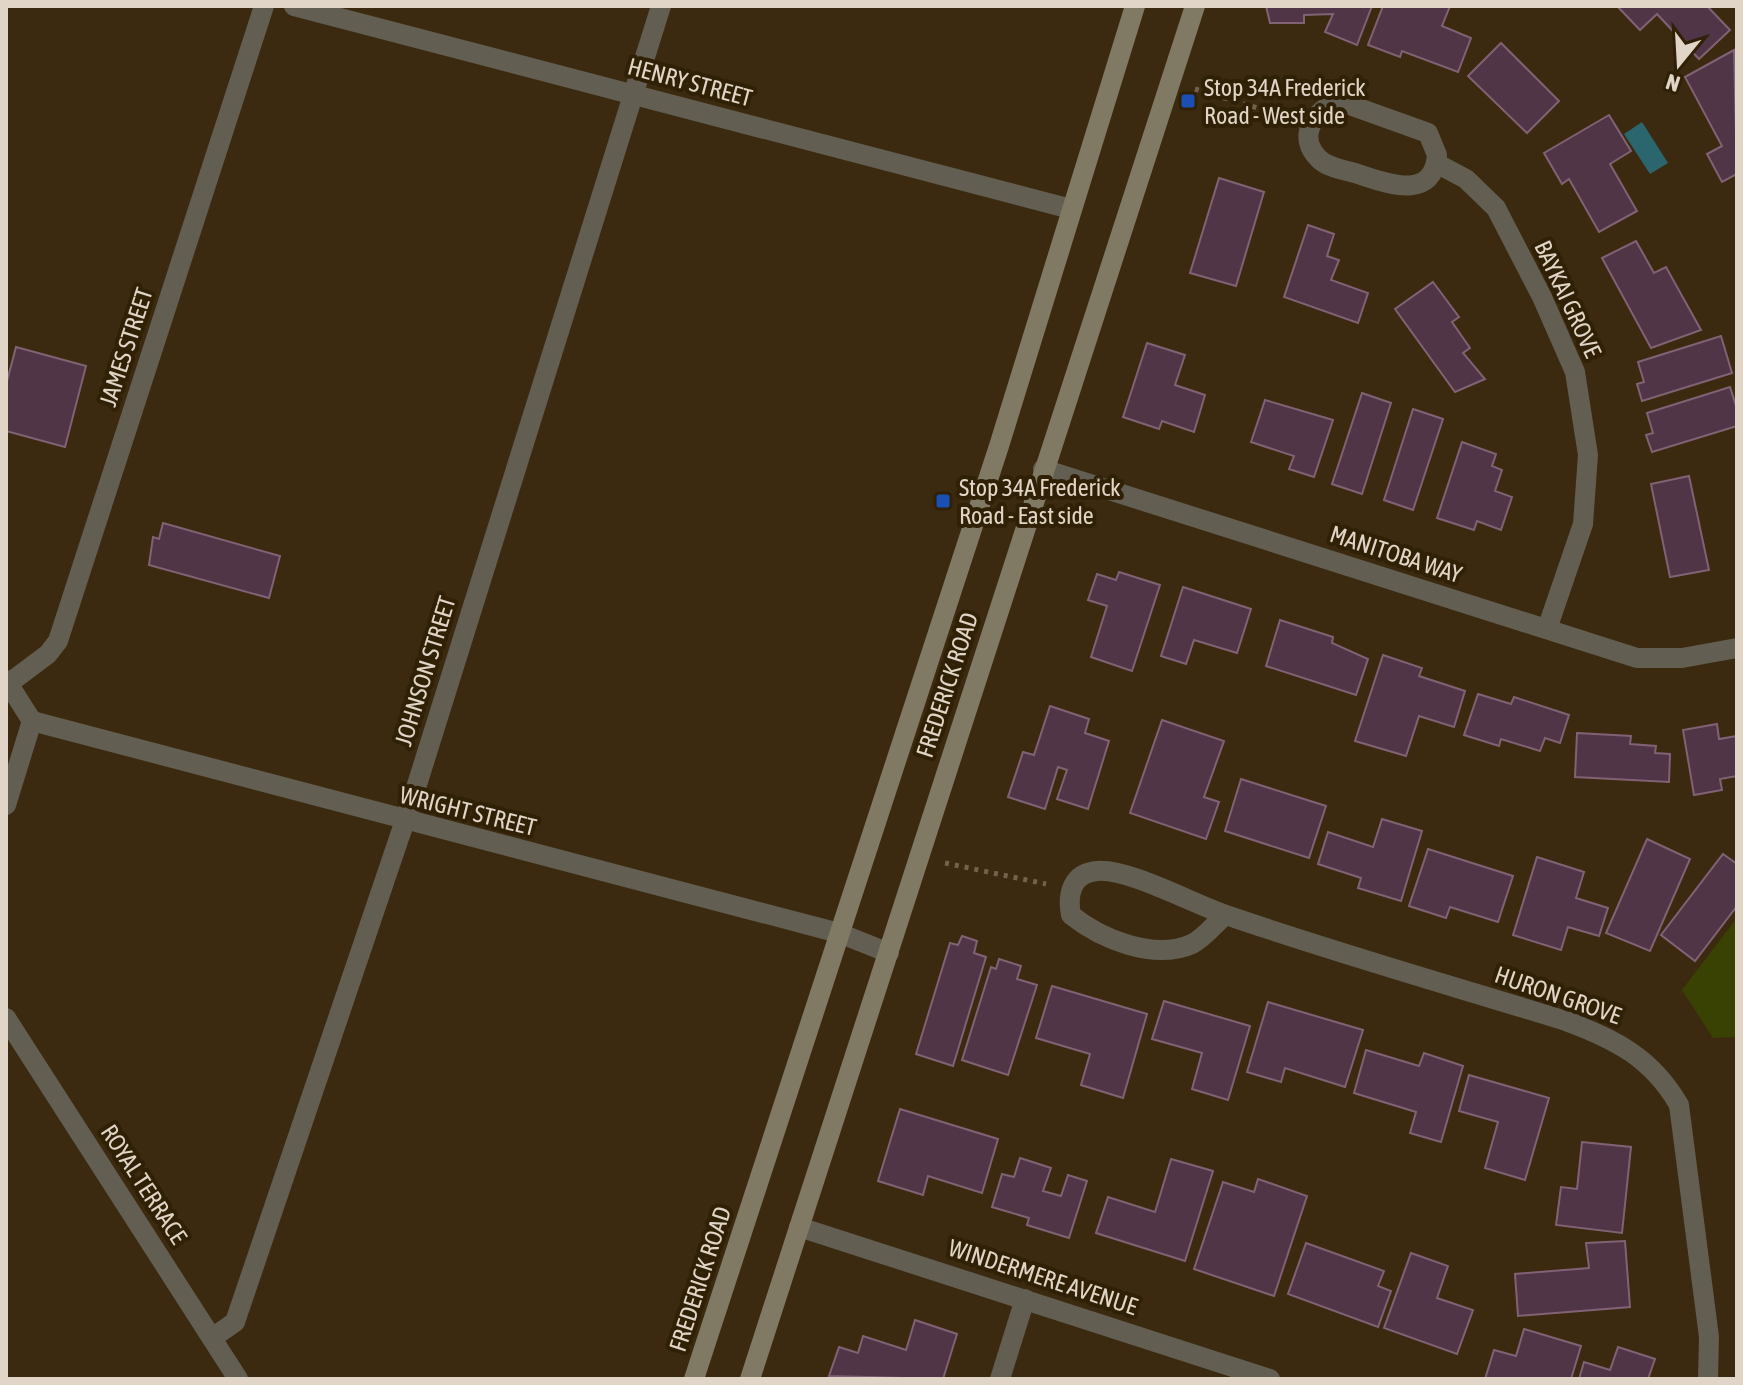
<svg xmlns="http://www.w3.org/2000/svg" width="1743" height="1385" viewBox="0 0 1743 1385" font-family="'Asap Condensed',sans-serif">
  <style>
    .green { fill: #3a4203 }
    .water { fill: #2b656e }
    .building { fill: #503546; stroke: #816275; stroke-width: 2 }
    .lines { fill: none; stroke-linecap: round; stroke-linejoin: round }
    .path { stroke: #72634c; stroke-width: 5; stroke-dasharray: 4 6; stroke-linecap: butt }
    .street { stroke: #625e51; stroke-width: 20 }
    .secondary { stroke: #807964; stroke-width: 20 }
    .transit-dot { fill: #1a4fb4; stroke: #302005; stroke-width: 3 }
    .labels { text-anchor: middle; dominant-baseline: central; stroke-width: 8; stroke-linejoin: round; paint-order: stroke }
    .street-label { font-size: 24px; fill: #e0d5c6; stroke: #302005 }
    .poi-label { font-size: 24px; fill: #e0d5c6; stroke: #302005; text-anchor: start }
  </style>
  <rect width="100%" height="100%" fill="#3b2a0f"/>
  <!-- green -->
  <path class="green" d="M1737,918V1037L1713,1038L1682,990Z"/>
  <!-- water -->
  <path class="water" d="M1642,122L1668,163L1650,174L1624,134Z"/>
  <!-- building -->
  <g class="building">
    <path d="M1266,6H1372L1357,45L1325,32L1333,14L1304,15V23H1270Z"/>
    <path d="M1383,6H1450L1442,26L1471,38L1458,72L1402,51L1400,57L1368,45Z"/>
    <path d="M1617,6H1707L1730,30L1699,59L1657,14L1640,30Z"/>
    <path d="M1501,43L1559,101L1527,133L1468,76Z"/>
    <path d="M1734,50L1737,174L1722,182L1707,154L1722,146L1685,77Z"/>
    <path d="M1609,115L1631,151L1610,164L1637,211L1599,232L1569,179L1562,184L1544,153Z"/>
    <path d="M1219,178L1264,192L1236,286L1190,273Z"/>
    <path d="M1308,225L1334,234L1327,256L1339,260L1331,280L1368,293L1358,323L1284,297Z"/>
    <path d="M1636,241L1654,273L1666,267L1701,330L1651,348L1602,258Z"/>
    <path d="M1433,282L1459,317L1452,322L1470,348L1463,353L1485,379L1455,392L1395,309Z"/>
    <path d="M1721,336L1732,373L1642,401L1637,384L1644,382L1638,362Z"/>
    <path d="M1147,343L1185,355L1175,385L1205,395L1194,432L1162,421L1159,429L1123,417Z"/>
    <path d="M16,347L86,366L65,447L6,431V385Z"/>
    <path d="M1730,387L1737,409V426L1652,452L1646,435L1653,433L1647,413Z"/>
    <path d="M1362,393L1391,403L1362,494L1332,484Z"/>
    <path d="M1265,400L1333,420L1314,477L1289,469L1294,456L1251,442Z"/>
    <path d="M1413,409L1443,419L1413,510L1384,500Z"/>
    <path d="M1462,442L1496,454L1492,466L1502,470L1495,491L1512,497L1501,530L1477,521L1474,530L1437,518Z"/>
    <path d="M1689,476L1709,570L1670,577L1651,484Z"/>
    <path d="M163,523L280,556L269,598L149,565L153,537L159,539Z"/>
    <path d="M1119,572L1160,585L1132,671L1091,657L1107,606L1088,600L1097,574L1116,580Z"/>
    <path d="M1183,587L1251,609L1237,653L1194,640L1186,664L1161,656Z"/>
    <path d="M1280,620L1333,637L1332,643L1368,659L1356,695L1266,666Z"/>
    <path d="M1383,655L1422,668L1419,676L1465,691L1454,727L1419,716L1406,756L1355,741Z"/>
    <path d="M1478,694L1511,704L1514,697L1569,715L1560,743L1545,738L1540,751L1501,739L1499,746L1464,735Z"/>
    <path d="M1050,706L1089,719L1085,733L1109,741L1088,809L1057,799L1067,770L1058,767L1045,809L1008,797L1023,752L1034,755Z"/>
    <path d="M1162,720L1224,741L1204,797L1219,802L1206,839L1130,813Z"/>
    <path d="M1717,724L1719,739L1737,736V776L1720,779L1722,790L1694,795L1683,730Z"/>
    <path d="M1577,733L1631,736L1630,744L1656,746L1655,753L1670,754L1669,782L1575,777Z"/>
    <path d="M1241,779L1326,806L1309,858L1225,831Z"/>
    <path d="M1382,819L1422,831L1401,901L1358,888L1361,878L1318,864L1328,832L1373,847Z"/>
    <path d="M1647,839L1690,859L1650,951L1606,933Z"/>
    <path d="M1428,849L1513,876L1498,922L1450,907L1446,918L1409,906Z"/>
    <path d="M1723,854L1737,864V906L1695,961L1661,935Z"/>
    <path d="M1537,857L1584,872L1576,898L1608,908L1599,936L1568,927L1561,950L1513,935Z"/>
    <path d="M962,936L977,941L974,953L986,957L953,1066L916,1054L950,943L958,945Z"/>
    <path d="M999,959L1021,966L1017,979L1037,985L1008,1075L962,1060L991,967L996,969Z"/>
    <path d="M1052,986L1147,1014L1123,1098L1081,1085L1090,1054L1036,1038Z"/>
    <path d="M1164,1001L1250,1026L1228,1100L1192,1089L1202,1053L1152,1039Z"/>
    <path d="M1268,1002L1363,1030L1345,1087L1285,1068L1281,1082L1247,1072Z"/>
    <path d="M1366,1050L1419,1066L1424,1053L1463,1066L1441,1142L1410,1133L1416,1112L1354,1093Z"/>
    <path d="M1469,1075L1549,1098L1525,1180L1485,1168L1498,1122L1459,1111Z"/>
    <path d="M900,1109L998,1139L982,1193L928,1176L923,1195L878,1181Z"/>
    <path d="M1582,1142L1631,1147L1622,1233L1556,1225L1561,1187L1577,1189Z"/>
    <path d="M1020,1158L1051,1168L1043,1191L1061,1196L1068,1175L1087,1181L1069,1238L1027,1225L1029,1218L992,1207L1002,1174L1014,1177Z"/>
    <path d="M1171,1159L1213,1171L1185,1261L1096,1233L1108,1197L1155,1212Z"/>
    <path d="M1258,1179L1307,1196L1274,1296L1194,1269L1223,1182L1254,1192Z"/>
    <path d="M1625,1241L1630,1307L1518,1316L1515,1274L1589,1268L1586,1243Z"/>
    <path d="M1306,1243L1384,1271L1378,1286L1391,1291L1378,1327L1288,1294Z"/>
    <path d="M1411,1253L1448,1266L1437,1298L1473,1310L1457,1354L1384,1328Z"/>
    <path d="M915,1320L957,1334L943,1379L829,1376L839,1347L858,1353L863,1336L906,1350Z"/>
    <path d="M1524,1329L1581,1346L1571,1379H1485L1494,1350L1516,1356Z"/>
    <path d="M1618,1347L1655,1359L1648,1379H1579L1584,1362L1610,1370Z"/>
  </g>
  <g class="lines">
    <!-- path -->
    <g class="path">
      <path d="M1195,89L1287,117"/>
      <path d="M945,863L1046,884"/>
    </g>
    <!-- street -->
    <g class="street">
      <path d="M294,6L1071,209"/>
      <path d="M1334,104L1350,105L1428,133L1437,155C1433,202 1386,183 1358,174C1345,170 1327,168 1318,158C1298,138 1312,112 1334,104Z"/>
      <path d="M1436,163L1466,179L1496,208L1542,297L1575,372L1588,455L1583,524L1547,629"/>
      <path d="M1043,469L1637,658H1682L1737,648"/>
      <path d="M6,680L32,721L6,805"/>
      <path d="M8,684L48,654L58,641L264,6"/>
      <path d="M32,721L839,933L889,953"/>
      <path d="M1225,915C1215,924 1204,938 1192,944C1154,961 1101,939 1071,915C1067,894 1072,873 1097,871C1129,868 1197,906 1229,916C1340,954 1453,986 1566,1021C1615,1039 1652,1058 1679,1105L1709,1337L1708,1379"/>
      <path d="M6,1018L238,1379"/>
      <path d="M799,1227L1270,1379"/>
      <path d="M212,1338L235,1322L415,791L661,6"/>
      <path d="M1000,1379L1025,1299"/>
    </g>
    <!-- secondary -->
    <g class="secondary">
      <path d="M694,1379L999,446L1135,6"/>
      <path d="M750,1379L1195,6"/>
    </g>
  </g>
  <!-- markers -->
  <g class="transit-dot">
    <rect x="1180" y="93" width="16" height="16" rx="4"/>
    <rect x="935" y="493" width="16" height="16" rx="4"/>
  </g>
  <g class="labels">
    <!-- street labels -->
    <g class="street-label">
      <text transform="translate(690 82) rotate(15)">HENRY STREET</text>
      <text transform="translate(1568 299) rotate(65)">BAYKAI GROVE</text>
      <text transform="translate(126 347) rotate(-72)">JAMES STREET</text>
      <text transform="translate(1396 554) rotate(18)">MANITOBA WAY</text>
      <text transform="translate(425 671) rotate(-73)">JOHNSON STREET</text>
      <text transform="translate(947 685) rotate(-72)">FREDERICK ROAD</text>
      <text transform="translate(468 811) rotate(14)">WRIGHT STREET</text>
      <text transform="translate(1558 995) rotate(19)">HURON GROVE</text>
      <text transform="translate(144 1184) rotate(57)">ROYAL TERRACE</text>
      <text transform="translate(1043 1277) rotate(18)">WINDERMERE AVENUE</text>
      <text transform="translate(700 1279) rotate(-72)">FREDERICK ROAD</text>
    </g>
    <!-- poi labels -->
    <g class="poi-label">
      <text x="1204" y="87">Stop 34A Frederick<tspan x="1204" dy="28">Road - West side</tspan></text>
      <text x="959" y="487">Stop 34A Frederick<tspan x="959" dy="28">Road - East side</tspan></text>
    </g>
  </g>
  <!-- border -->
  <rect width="1743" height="1385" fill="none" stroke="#e0d5c6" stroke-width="16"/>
  <!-- north arrow -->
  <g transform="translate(1679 64) rotate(198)" stroke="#302005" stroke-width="6" paint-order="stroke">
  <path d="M0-6L14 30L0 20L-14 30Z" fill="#e0d5c6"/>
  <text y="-12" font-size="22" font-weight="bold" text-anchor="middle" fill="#e0d5c6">N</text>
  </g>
</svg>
